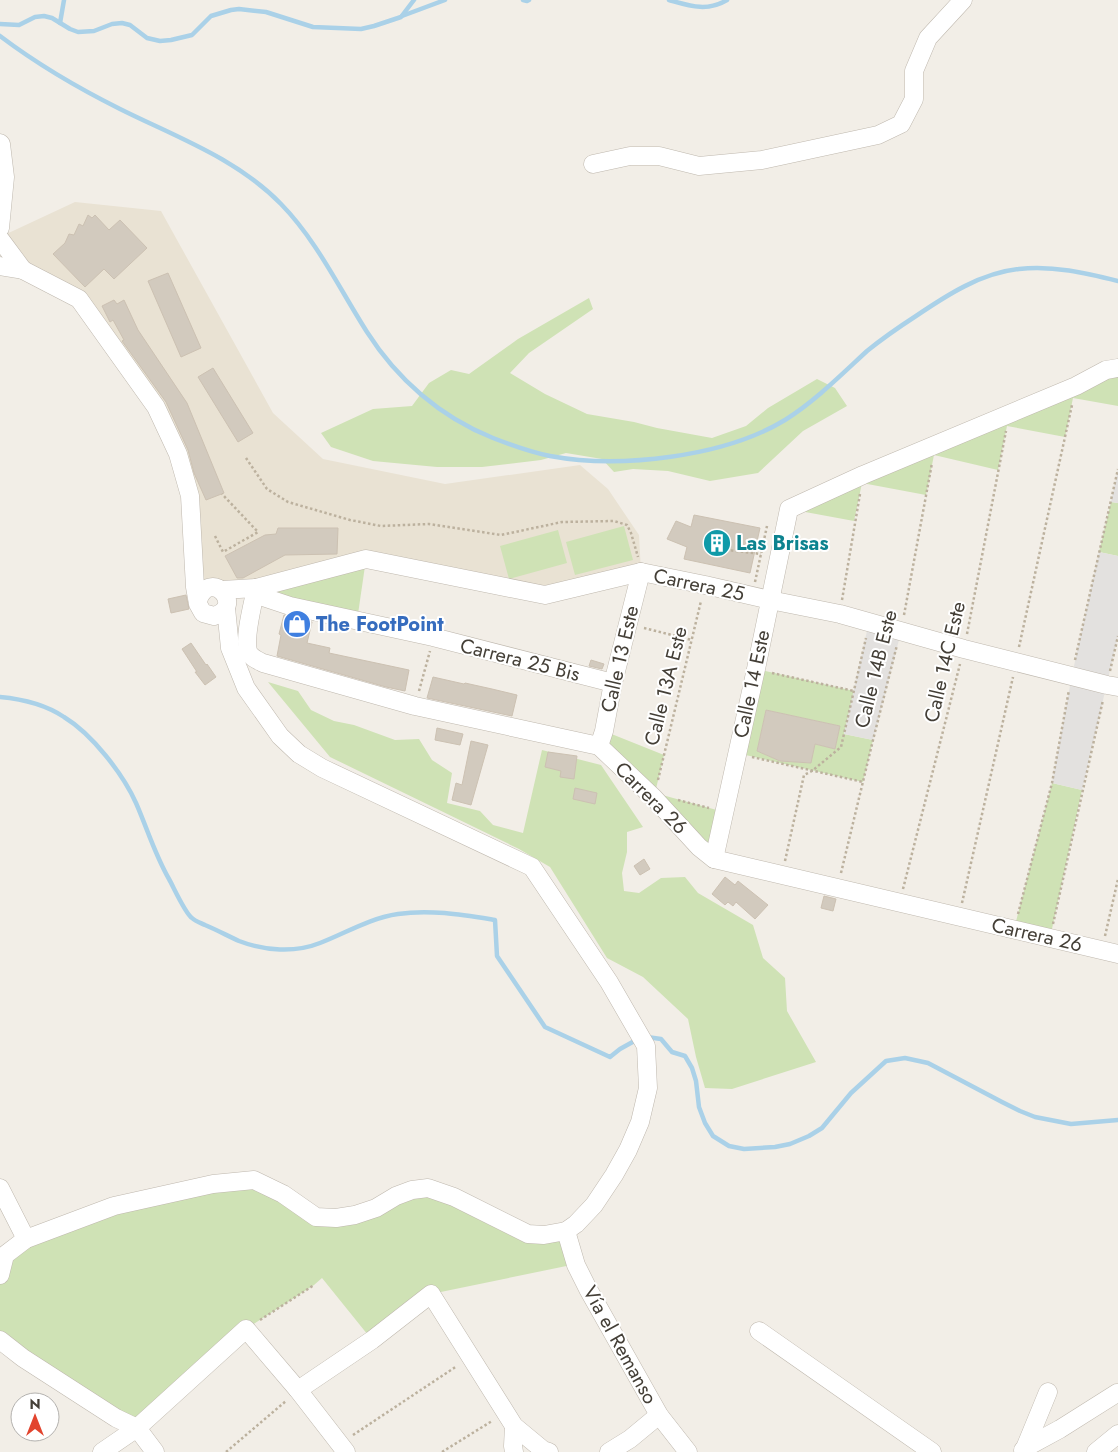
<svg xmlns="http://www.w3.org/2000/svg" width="1118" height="1452" viewBox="0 0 1118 1452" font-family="Jost,sans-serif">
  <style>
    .education { fill: #e9e2d3 }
    .green { fill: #cfe2b5; fill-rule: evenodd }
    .parking { fill: #e3e1df }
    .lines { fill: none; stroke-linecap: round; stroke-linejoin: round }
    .stream { stroke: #aad1e8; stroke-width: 4.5 }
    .building { fill: #d2cabe; stroke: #ccc1b2 }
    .street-casing { stroke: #bfb8ae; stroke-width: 19 }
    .path { stroke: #bcb19e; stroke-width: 2.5; stroke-dasharray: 2.5 2.5; stroke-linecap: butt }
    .street { stroke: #fff; stroke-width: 18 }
    .labels { text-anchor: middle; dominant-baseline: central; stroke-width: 4; stroke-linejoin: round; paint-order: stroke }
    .culture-label { font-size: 20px; font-weight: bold; fill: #0d838f; stroke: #fff; text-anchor: start }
    .street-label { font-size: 20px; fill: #443f37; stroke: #fff }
    .shop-label { font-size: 20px; font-weight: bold; fill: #366cbe; stroke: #fff; text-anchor: start }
  </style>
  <rect width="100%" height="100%" fill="#f2eee7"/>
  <!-- education -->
  <path class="education" d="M75,202L161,211L273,413L323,459L445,484L580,465L608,489L639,535L641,572L545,595L366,559L201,593L178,454L79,299L23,270L0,237Z"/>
  <!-- green -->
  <g class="green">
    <path d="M589,298L593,309L529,353L510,373L545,394L587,414L634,422L657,428L712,438L746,426L768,408L817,379L835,388L847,406L803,431L758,473L710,481L668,471L633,469L614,472L602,459L566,453L541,460L482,467H437L373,461L331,447L321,433L373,409L412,406L429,383L451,370L469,374L518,339Z"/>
    <path d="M1118,368V406L1073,398L1065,437L1007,426L998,470L934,455L926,495L862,483L854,521L789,509Z"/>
    <path d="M1111,502L1118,503V556L1099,552Z"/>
    <path d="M624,526L633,560L575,575L566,542Z"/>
    <path d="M558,530L567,563L509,579L500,546Z"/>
    <path d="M366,559L357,621L256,588Z"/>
    <path d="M756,669L854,691L844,734L873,740L863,782L737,753ZM766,710L840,726L835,749L815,744L810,763L780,761L757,751Z"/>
    <path d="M268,682L298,691L311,710L334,721L354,725L395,740L419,739L432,760L452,773L447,803L480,811L493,825L523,833L542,750L601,765L643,827L627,832V852L622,873L624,891L639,893L661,878L685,877L698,893L753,925L763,958L785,978L787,1011L816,1062L732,1089L705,1088L696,1057L688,1019L643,977L607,958L550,867L519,849L435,808L330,757Z"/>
    <path d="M604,731L664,755L655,793L724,812L714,859L606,753Z"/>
    <path d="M1052,783L1082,790L1050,938L1014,929Z"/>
    <path d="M254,1180L336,1218L412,1190L528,1234L566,1231L576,1264L431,1294L372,1340L322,1278L314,1285L246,1329L137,1428L0,1340V1275L5,1255L114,1206Z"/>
  </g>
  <!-- parking -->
  <g class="parking">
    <path d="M1118,469V503L1111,502Z"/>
    <path d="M1099,552L1118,556V636L1082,790L1052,783L1072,675Z"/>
    <path d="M869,622L901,632L873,740L844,734Z"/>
  </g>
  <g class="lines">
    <!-- stream -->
    <g class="stream">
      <path d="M523,0L527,1L529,0"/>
      <path d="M669,0C690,6 707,12 727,0"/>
      <path d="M402,16L445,0"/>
      <path d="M60,23L64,0"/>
      <path d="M0,24L19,25L35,17L44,16L52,18L70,29L78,32L94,31L112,24L122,23L130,25L147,38L160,41L171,40L192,35L211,16L231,10L239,9L266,12L313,27L361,29L374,26L401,17L414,0"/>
      <path d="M0,36C37,64 78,88 120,109C176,137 236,158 281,204C317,241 339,288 367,332C397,379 440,417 493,438C511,445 530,452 550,456C620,469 724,457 785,420C815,401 841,375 867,351C883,338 899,327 916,316C947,295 981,273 1019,269C1052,265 1086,273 1118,281"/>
      <path d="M0,697C22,699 46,705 64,717C92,734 123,774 136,803C147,828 155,855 169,879C174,888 185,913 192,918C195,921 201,923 205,925C217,930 228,936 239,941C265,951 295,953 320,943C346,933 370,918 398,914C430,909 464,915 495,920L497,956L545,1027L610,1057L620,1049L638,1039"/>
      <path d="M647,1037L661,1039L672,1052L685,1056L692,1068L696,1081L699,1107L705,1123L713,1136L729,1146L744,1149L775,1147L790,1144L809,1136L822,1128L851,1093L886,1061L905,1058L928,1063L1002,1102L1020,1111L1035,1117L1071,1124L1118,1120"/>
    </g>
  </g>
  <!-- building -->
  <g class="building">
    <path d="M88,215L92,218L95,215L109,230L120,220L147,248L114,279L104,269L85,287L53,254L65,243L69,234L74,235L79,224L83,226Z"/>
    <path d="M168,273L201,348L181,357L148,281Z"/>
    <path d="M114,300L117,304L124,300L138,330L187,403L224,493L206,500L194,473L188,450L166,402L122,341L124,340L113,320L110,322L102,306Z"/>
    <path d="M213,368L253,433L238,442L198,377Z"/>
    <path d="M694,515L760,528L750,573L684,559L687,547L667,539L676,521L691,527Z"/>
    <path d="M278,528H338L337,554L285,555L243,578H237L225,556L265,535L276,534Z"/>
    <path d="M186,595L189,609L171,613L168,599Z"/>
    <path d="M284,615L312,622L307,643L330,648L329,653L409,670L405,691L386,687L277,656L281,635L279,634Z"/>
    <path d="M191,643L206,665L207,664L216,677L205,685L195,672H197L182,649Z"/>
    <path d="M591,660L604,664L602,669L589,666Z"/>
    <path d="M433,677L464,684L465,683L492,689L517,695L512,716L427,698Z"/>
    <path d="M766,710L840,726L835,749L815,744L811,763L780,761L757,751Z"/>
    <path d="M437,728L463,734L460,745L435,740Z"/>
    <path d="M471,741L488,745L471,805L452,800L456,783L462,785Z"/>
    <path d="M548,752L577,756L574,779L560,777L561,771L545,767Z"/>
    <path d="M575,788L597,793L595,804L573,799Z"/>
    <path d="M644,859L650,869L640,875L634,866Z"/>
    <path d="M725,877L735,885L738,881L768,905L755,919L736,902L733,906L728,902L725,905L712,894Z"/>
    <path d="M824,896L836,899L833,911L821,908Z"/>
  </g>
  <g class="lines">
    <defs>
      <g id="street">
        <path d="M0,143L1,144L5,177L0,228"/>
        <path d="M593,164L630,156H659L699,166L762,160L878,135L901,124L914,99V71L928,38L963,0"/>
        <path d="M0,239L23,270"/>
        <path d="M0,266L23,270L79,299L156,407L178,454L190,496L195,587L198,604L203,613L214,616C246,607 211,567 198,600"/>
        <path d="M256,588C253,604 244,636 248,651C250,657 257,660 263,663L415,706L599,746L654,798L699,847L714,859L1118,954"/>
        <path d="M256,588L263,597L290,606L433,637L613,683"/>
        <path d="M222,590L256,588L366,559L545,595L641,572L705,585L770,600L840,614L964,649L1107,685L1118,687"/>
        <path d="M599,746L604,731L613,683L641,572"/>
        <path d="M714,859L756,669L789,509L863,475L1076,386L1106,370L1118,368"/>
        <path d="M0,1188L26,1239"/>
        <path d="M566,1231L576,1265L588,1289L659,1415L688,1452"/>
        <path d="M0,1275L5,1255L26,1239L114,1206L213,1184L254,1180L283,1194L316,1217L336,1218L355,1215L376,1208L396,1196L412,1190L428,1188L454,1197L528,1234L544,1235L566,1231L576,1224L594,1205L614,1175L628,1150L640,1122L648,1088L646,1046L609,982L540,879L532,867L322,768L299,754L280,736L246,688L230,648L226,608"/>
        <path d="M759,1331L932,1452"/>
        <path d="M0,1340L23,1358L116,1418L137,1428L155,1452"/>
        <path d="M298,1390L372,1340L431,1294L514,1426L543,1450L549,1452"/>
        <path d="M1025,1448L1060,1429L1117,1393"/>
        <path d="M1023,1450L1025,1448L1048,1392"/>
        <path d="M102,1452L137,1428L246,1329L298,1390L346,1452"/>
        <path d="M514,1452L513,1446L514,1426"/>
        <path d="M609,1452L630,1439L659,1415"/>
        <path d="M1096,1452L1118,1434"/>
      </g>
    </defs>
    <!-- street casing -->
    <use href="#street" class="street-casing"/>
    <!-- path -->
    <g class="path">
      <path d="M246,458L267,489L288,502L350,520L381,526L429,524L501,535L562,522L614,521L627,525L631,533L638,557"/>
      <path d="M215,536L223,552L258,532L222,494"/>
      <path d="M711,548L761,554"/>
      <path d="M755,582L767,526"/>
      <path d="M842,600L860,494"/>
      <path d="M904,615L932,463"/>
      <path d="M644,628L692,640"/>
      <path d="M967,634L1006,431"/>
      <path d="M1019,647L1072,405"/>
      <path d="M1075,660L1118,469"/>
      <path d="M1110,671L1118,636"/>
      <path d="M772,673L854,691"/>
      <path d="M419,691L430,651"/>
      <path d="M752,757L863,782"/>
      <path d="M658,780L701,601"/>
      <path d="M678,800L709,808"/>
      <path d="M785,861L804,775L812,771L841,747L866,638"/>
      <path d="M841,873L873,740L897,645"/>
      <path d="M903,889L960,664"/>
      <path d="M962,903L1013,677"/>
      <path d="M1018,914L1052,783L1069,690"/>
      <path d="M1053,924L1103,700"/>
      <path d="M1105,936L1118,879"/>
      <path d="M260,1320L314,1285"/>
      <path d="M353,1435L457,1366"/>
      <path d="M226,1452L286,1401"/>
      <path d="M442,1452L492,1421"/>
    </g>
    <!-- street -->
    <use href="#street" class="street"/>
  </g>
  <!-- icons -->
  <defs>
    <symbol id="building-disc" viewBox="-11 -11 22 22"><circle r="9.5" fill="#0f9aa8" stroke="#fff"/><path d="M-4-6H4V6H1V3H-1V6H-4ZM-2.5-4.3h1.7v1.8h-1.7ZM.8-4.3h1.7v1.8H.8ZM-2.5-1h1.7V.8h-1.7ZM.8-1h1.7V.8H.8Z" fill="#fff"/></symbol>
    <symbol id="shop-disc" viewBox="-11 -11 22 22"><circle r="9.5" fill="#3f7fe0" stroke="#fff"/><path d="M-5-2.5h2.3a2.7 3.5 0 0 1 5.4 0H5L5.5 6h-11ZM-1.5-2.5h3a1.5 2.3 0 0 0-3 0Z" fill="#fff"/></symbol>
  </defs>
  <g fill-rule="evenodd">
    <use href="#building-disc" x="701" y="527" width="32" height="32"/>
    <use href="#shop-disc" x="281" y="608" width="32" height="32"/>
  </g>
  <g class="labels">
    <!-- culture labels -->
    <g class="culture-label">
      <text x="736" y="543">Las Brisas</text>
    </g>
    <!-- street labels -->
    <g class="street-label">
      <text transform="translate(699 585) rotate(12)">Carrera 25</text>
      <text transform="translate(620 659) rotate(-77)">Calle 13 Este</text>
      <text transform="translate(520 660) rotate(14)">Carrera 25 Bis</text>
      <text transform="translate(945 662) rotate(-77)">Calle 14C Este</text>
      <text transform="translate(876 669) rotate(-76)">Calle 14B Este</text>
      <text transform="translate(752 684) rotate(-78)">Calle 14 Este</text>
      <text transform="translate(666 686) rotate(-76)">Calle 13A Este</text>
      <text transform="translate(651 798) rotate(45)">Carrera 26</text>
      <text transform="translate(1037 935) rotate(13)">Carrera 26</text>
      <text transform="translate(620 1345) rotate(61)">Vía el Remanso</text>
    </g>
    <!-- shop labels -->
    <g class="shop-label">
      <text x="316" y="624">The FootPoint</text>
    </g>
  </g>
  <!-- north arrow -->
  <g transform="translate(35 1417)"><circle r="24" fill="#ffffff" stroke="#b4b2af"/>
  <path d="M0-4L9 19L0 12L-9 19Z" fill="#e2442e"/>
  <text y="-8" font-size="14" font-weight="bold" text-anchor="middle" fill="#443f37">N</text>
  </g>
</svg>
